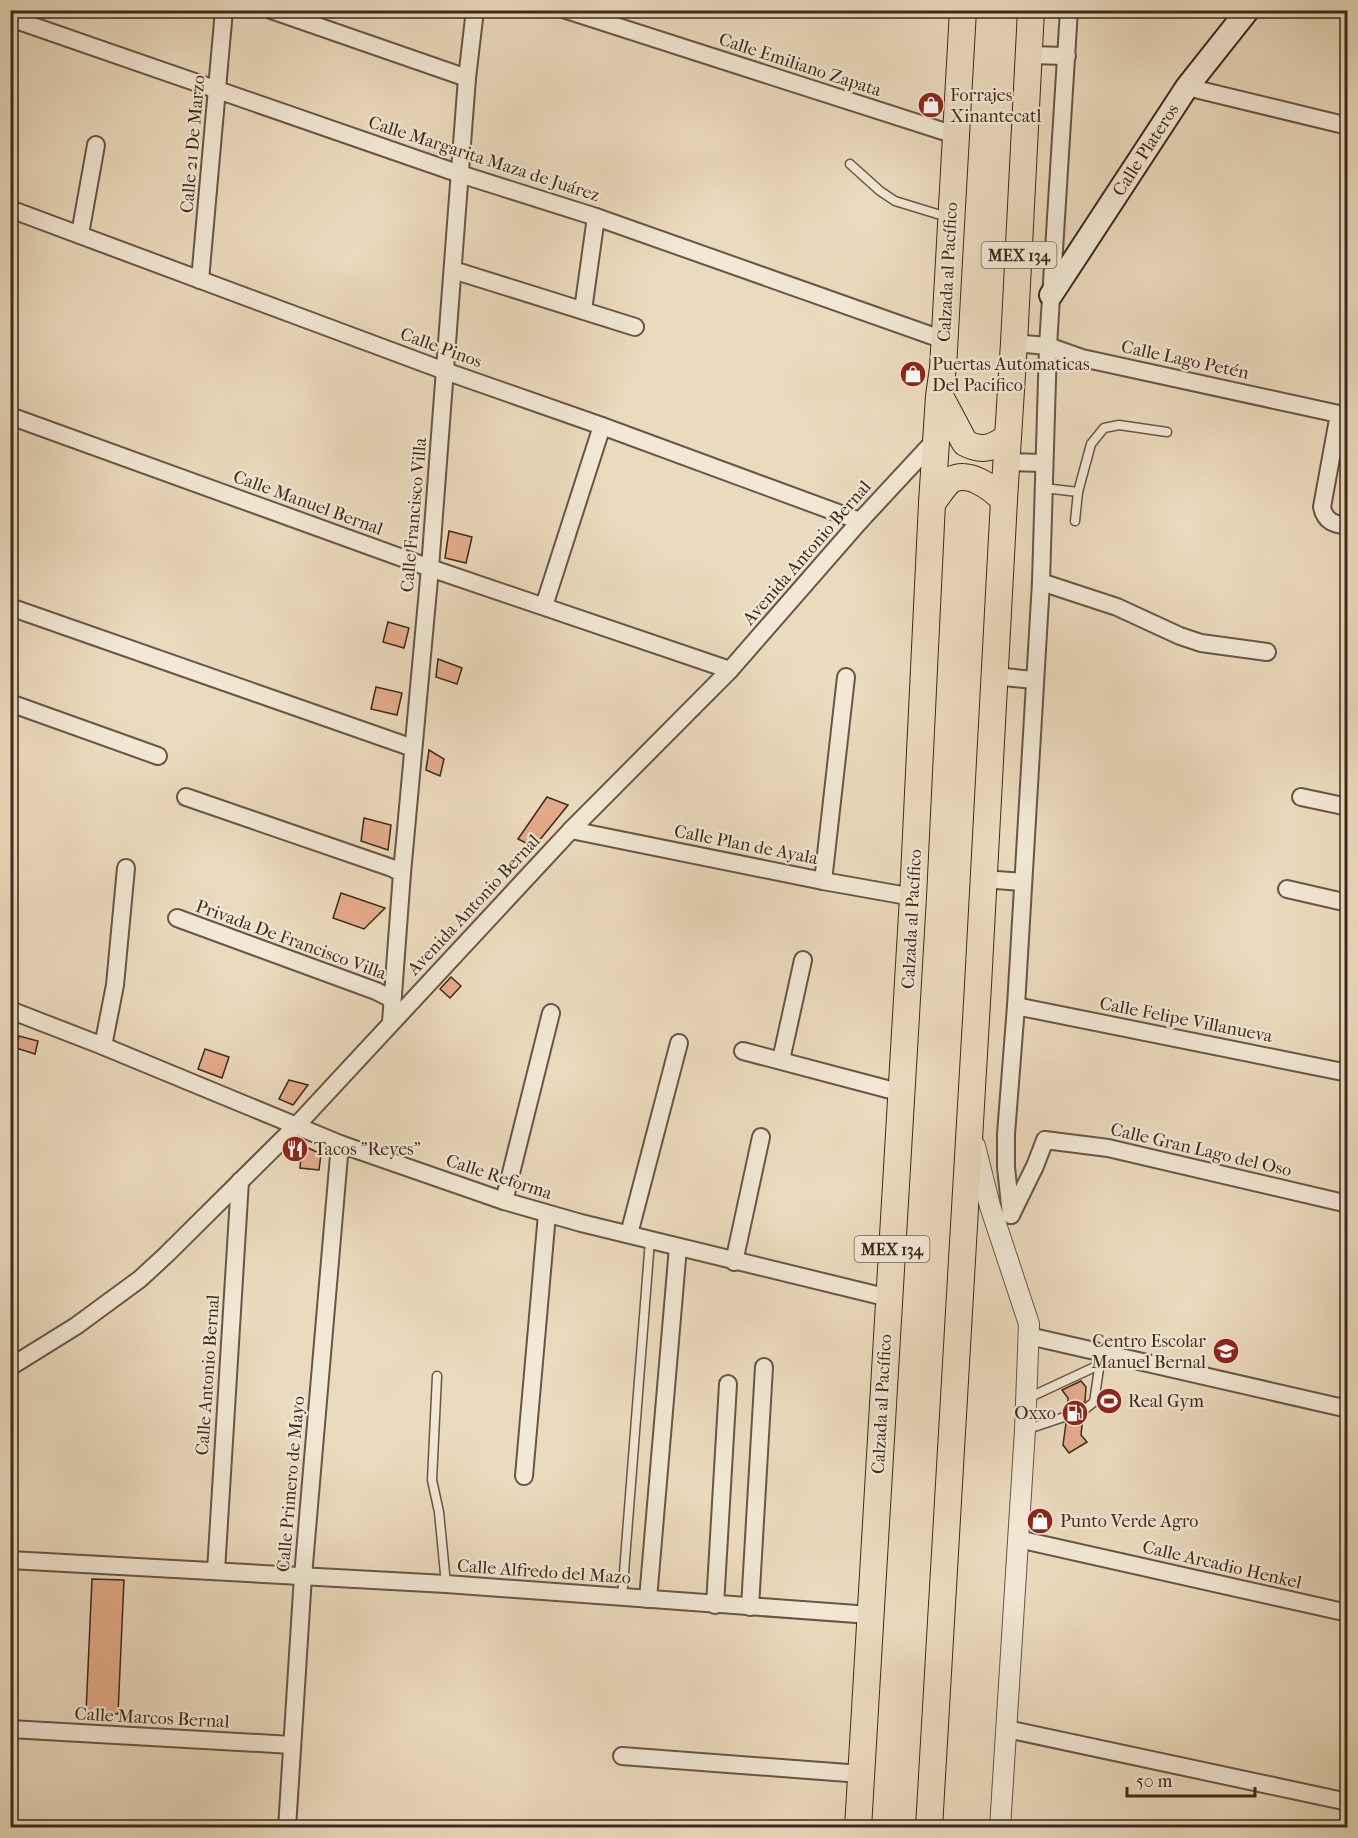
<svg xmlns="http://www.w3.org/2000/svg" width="1358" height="1838" viewBox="0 0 1358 1838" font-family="'IM FELL French Canon',serif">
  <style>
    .building { fill: #e5ac8b; stroke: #3d2a1c; stroke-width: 1.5 }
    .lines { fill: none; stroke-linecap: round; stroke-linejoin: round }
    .service-casing { stroke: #685644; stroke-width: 11 }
    .minor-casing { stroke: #685644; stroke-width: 20 }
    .tertiary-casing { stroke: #685644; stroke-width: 22 }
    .secondary-casing { stroke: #3d2a1c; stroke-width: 26 }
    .primary-casing { stroke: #3d2a1c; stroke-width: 28 }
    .service { stroke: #f2e8d5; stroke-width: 8 }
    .minor { stroke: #f2e8d5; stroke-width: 16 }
    .tertiary { stroke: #f2e8d5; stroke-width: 20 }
    .secondary { stroke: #f2e8d5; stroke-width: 22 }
    .primary { stroke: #ebdbbe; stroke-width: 26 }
    .labels { text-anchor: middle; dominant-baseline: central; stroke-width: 4.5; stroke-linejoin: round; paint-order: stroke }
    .shield { fill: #f2e8d5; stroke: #736354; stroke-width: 1.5 }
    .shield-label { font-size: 16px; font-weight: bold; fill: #3d2a1c }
    .street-label { font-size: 18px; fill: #3d2a1c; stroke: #f2e8d5 }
    .poi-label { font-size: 18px; fill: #3d2a1c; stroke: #f2e8d5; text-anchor: start }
  </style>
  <rect width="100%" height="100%" fill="#ebdbbe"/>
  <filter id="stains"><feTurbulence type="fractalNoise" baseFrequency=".00333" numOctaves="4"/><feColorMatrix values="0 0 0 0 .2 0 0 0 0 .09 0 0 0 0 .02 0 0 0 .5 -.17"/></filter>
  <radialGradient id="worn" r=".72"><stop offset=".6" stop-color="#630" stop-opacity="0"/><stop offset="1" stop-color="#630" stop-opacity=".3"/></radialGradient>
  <!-- building -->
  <g class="building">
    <path d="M449,531L472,537L466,563L445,558Z"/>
    <path d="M388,622L409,628L404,648L383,642Z"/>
    <path d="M438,659L462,668L457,684L436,677Z"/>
    <path d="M376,687L402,693L397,715L371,709Z"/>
    <path d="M429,750L444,759L440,776L426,770Z"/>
    <path d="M547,797L568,805L534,847L518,839Z"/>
    <path d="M364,818L391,825L388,850L361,841Z"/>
    <path d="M341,893L385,908L364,929L333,918Z"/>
    <path d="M451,977L461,986L450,998L440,989Z"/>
    <path d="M19,1036L38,1041L35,1054L16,1048Z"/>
    <path d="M205,1049L229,1057L222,1078L198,1069Z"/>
    <path d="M289,1080L308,1085L293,1105L279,1099Z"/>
    <path d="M302,1145L321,1154L319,1170L300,1168Z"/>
    <path d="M1081,1381L1086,1387L1085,1401L1078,1410L1079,1414L1083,1416L1081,1435L1087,1442L1069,1453L1063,1445L1066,1423L1072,1420L1073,1415L1067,1410L1068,1398L1062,1390Z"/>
    <path d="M92,1579L124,1580L118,1714L86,1713Z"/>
  </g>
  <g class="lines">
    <defs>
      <g id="service">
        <path d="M850,164L880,191L895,201L947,217"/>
        <path d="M1044,488L1078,492"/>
        <path d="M1075,521L1078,492L1091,444L1104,428L1119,425L1167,432"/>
        <path d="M437,1376L432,1480L439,1512L446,1584"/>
        <path d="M1026,1399L1099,1365"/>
        <path d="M1084,1410L1094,1402L1100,1362"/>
        <path d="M1025,1430L1067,1416"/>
        <path d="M622,1598L650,1240"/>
      </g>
      <g id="minor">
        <path d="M271,10L467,78"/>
        <path d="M566,10L955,135"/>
        <path d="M10,18L460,174L596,217L944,340"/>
        <path d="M1029,55L1067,56"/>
        <path d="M1187,87L1348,126"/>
        <path d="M10,209L445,371L602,426L860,521"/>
        <path d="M80,234L96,145"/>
        <path d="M453,270L635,327"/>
        <path d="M200,280L224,10"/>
        <path d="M583,310L596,217"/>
        <path d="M1014,343L1048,346L1082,358L1348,416"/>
        <path d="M1339,414L1322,507C1325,522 1334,524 1348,526"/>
        <path d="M10,416L430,568L730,670"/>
        <path d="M1006,462L1044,463"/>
        <path d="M1041,582L1117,607L1180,636L1201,643L1267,652"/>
        <path d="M544,606L602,426"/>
        <path d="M10,607L413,748"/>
        <path d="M994,676L1034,680"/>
        <path d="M10,703L158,756"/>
        <path d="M186,797L392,868L402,873"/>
        <path d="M1301,797L1348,807"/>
        <path d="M571,830L823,881L913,897"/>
        <path d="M983,879L1023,882"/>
        <path d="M823,881L846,677"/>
        <path d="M1287,889L1348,903"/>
        <path d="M177,918L376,991L392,999"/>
        <path d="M1016,1006L1348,1073"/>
        <path d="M10,1010L103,1046L340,1144L504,1201L581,1223L889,1298"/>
        <path d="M391,1022L402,873L430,568L467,78L475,10"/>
        <path d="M103,1046L115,985L126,868"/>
        <path d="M743,1051L902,1093"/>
        <path d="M781,1060L803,960"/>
        <path d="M504,1201L551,1013"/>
        <path d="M1011,1215L1006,1167V1134L1016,1006L1041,582L1048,346L1069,10"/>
        <path d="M1011,1215L1035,1166L1045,1140L1108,1148L1348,1204"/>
        <path d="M629,1234L679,1043"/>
        <path d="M734,1262L761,1137"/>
        <path d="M1029,1336L1348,1409"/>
        <path d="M10,1367L76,1326L140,1279L167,1254L296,1126L571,830L730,670L860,521L937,438"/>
        <path d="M524,1476L547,1214"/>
        <path d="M1018,1539L1348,1613"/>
        <path d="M10,1560L446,1584L870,1615"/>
        <path d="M216,1571L240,1181"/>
        <path d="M648,1599L678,1247"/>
        <path d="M715,1605L728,1384"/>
        <path d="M750,1607L764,1367"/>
        <path d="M10,1729L292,1745"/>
        <path d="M1007,1729L1348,1802"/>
        <path d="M622,1756L861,1774"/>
        <path d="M287,1828L303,1576L340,1144"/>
      </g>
      <path id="tertiary" d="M975,1146L990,1206L1029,1324L1025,1430L1000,1828"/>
      <path id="secondary" d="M1051,295L1187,87L1248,10"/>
      <g id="primary">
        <path d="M940,396L965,443C982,452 993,448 1008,437"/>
        <path d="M932,503C938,496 944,485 951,480C969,470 992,488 1004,500"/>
        <path d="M858,1828L913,897L932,503L939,396L943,368L963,10"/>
        <path d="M929,1828L978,985L1004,500L1014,343L1031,10"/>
      </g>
    </defs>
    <!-- service casing -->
    <use href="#service" class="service-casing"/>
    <!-- minor casing -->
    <use href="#minor" class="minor-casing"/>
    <!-- tertiary casing -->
    <use href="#tertiary" class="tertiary-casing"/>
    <!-- secondary casing -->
    <use href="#secondary" class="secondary-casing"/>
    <!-- primary casing -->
    <use href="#primary" class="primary-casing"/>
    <!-- service -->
    <use href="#service" class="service"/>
    <!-- minor -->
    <use href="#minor" class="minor"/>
    <!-- tertiary -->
    <use href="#tertiary" class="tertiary"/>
    <!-- secondary -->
    <use href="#secondary" class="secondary"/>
    <!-- primary -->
    <use href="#primary" class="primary"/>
  </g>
  <!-- icons -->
  <defs>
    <symbol id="shop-disc" viewBox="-11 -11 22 22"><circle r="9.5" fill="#8f2418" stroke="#f2e8d5"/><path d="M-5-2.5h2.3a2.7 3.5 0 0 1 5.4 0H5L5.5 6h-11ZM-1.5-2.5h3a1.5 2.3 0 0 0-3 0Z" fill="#fff"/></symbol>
    <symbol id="restaurant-disc" viewBox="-11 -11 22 22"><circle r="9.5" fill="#8f2418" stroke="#f2e8d5"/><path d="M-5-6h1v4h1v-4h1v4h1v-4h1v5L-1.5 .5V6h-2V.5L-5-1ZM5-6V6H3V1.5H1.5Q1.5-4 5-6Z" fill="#fff"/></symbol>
    <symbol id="school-disc" viewBox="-11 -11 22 22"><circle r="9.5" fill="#8f2418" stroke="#f2e8d5"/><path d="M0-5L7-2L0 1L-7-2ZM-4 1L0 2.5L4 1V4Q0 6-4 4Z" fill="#fff"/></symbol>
    <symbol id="stadium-disc" viewBox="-11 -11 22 22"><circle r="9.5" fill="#8f2418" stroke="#f2e8d5"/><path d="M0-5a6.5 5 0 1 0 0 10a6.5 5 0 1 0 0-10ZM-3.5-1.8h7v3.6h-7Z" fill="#fff"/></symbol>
    <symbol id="fuel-disc" viewBox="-11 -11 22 22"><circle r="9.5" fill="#8f2418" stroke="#f2e8d5"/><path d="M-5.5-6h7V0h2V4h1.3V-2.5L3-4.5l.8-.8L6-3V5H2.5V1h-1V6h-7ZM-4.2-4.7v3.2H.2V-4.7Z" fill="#fff"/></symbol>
  </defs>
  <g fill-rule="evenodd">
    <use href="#shop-disc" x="916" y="90" width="30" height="30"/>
    <use href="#shop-disc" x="898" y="359" width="30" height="30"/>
    <use href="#restaurant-disc" x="280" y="1134" width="30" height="30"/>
    <use href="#school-disc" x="1211" y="1336" width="30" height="30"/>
    <use href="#stadium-disc" x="1094" y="1386" width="30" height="30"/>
    <use href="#fuel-disc" x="1060" y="1398" width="30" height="30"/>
    <use href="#shop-disc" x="1025" y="1506" width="30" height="30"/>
  </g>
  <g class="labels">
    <!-- shield labels -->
    <g class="shield">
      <rect x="981.5" y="242" width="75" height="26" rx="4.5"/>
      <rect x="854.5" y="1236" width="75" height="26" rx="4.5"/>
    </g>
    <g class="shield-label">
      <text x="1019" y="255">MEX 134</text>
      <text x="892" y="1249">MEX 134</text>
    </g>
    <!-- street labels -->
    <g class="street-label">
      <text transform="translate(800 65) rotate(18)">Calle Emiliano Zapata</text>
      <text transform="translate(193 144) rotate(-85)">Calle 21 De Marzo</text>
      <text transform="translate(1146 150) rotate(-57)">Calle Plateros</text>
      <text transform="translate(484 159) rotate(18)">Calle Margarita Maza de Juárez</text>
      <text transform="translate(948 272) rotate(-87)">Calzada al Pacífico</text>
      <text transform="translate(441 348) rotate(20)">Calle Pinos</text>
      <text transform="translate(1185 360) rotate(12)">Calle Lago Petén</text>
      <text transform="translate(308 503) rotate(20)">Calle Manuel Bernal</text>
      <text transform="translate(414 515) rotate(-85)">Calle Francisco Villa</text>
      <text transform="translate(807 553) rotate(-49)">Avenida Antonio Bernal</text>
      <text transform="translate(746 845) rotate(11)">Calle Plan de Ayala</text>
      <text transform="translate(474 905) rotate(-47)">Avenida Antonio Bernal</text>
      <text transform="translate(912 919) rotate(-87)">Calzada al Pacífico</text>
      <text transform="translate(291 940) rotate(20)">Privada De Francisco Villa</text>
      <text transform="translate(1186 1020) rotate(11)">Calle Felipe Villanueva</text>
      <text transform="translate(1201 1150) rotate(13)">Calle Gran Lago del Oso</text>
      <text transform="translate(499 1177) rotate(18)">Calle Reforma</text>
      <text transform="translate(208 1375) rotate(-86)">Calle Antonio Bernal</text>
      <text transform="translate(882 1404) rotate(-87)">Calzada al Pacífico</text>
      <text transform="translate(291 1484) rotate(-85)">Calle Primero de Mayo</text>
      <text transform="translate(1222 1565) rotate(13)">Calle Arcadio Henkel</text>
      <text transform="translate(544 1572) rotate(4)">Calle Alfredo del Mazo</text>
      <text transform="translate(152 1718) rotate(3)">Calle Marcos Bernal</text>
    </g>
    <!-- poi labels -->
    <g class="poi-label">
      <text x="950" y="95">Forrajes<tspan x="950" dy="21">Xinantecatl</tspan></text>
      <text x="932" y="364">Puertas Automaticas<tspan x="932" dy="21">Del Pacifico</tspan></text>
      <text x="314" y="1149">Tacos "Reyes"</text>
      <text x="1206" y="1341" text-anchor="end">Centro Escolar<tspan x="1206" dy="21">Manuel Bernal</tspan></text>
      <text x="1128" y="1401">Real Gym</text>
      <text x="1056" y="1413" text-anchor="end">Oxxo</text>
      <text x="1060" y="1521">Punto Verde Agro</text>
    </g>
  </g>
  <!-- margin -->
  <rect width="1358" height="1838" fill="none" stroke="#ebdbbe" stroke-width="36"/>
  <rect x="12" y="12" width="1334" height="1814" fill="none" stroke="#3d2a1c" stroke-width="3"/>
  <rect x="18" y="18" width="1322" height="1802" fill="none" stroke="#3d2a1c" stroke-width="1.5"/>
  <!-- scale -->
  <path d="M1127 1787v9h128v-9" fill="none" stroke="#3d2a1c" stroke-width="3"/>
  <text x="1136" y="1787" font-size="18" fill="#3d2a1c" stroke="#f2e8d5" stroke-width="4.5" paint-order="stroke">50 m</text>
  <rect width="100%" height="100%" filter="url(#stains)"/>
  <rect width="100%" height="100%" fill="url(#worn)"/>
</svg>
